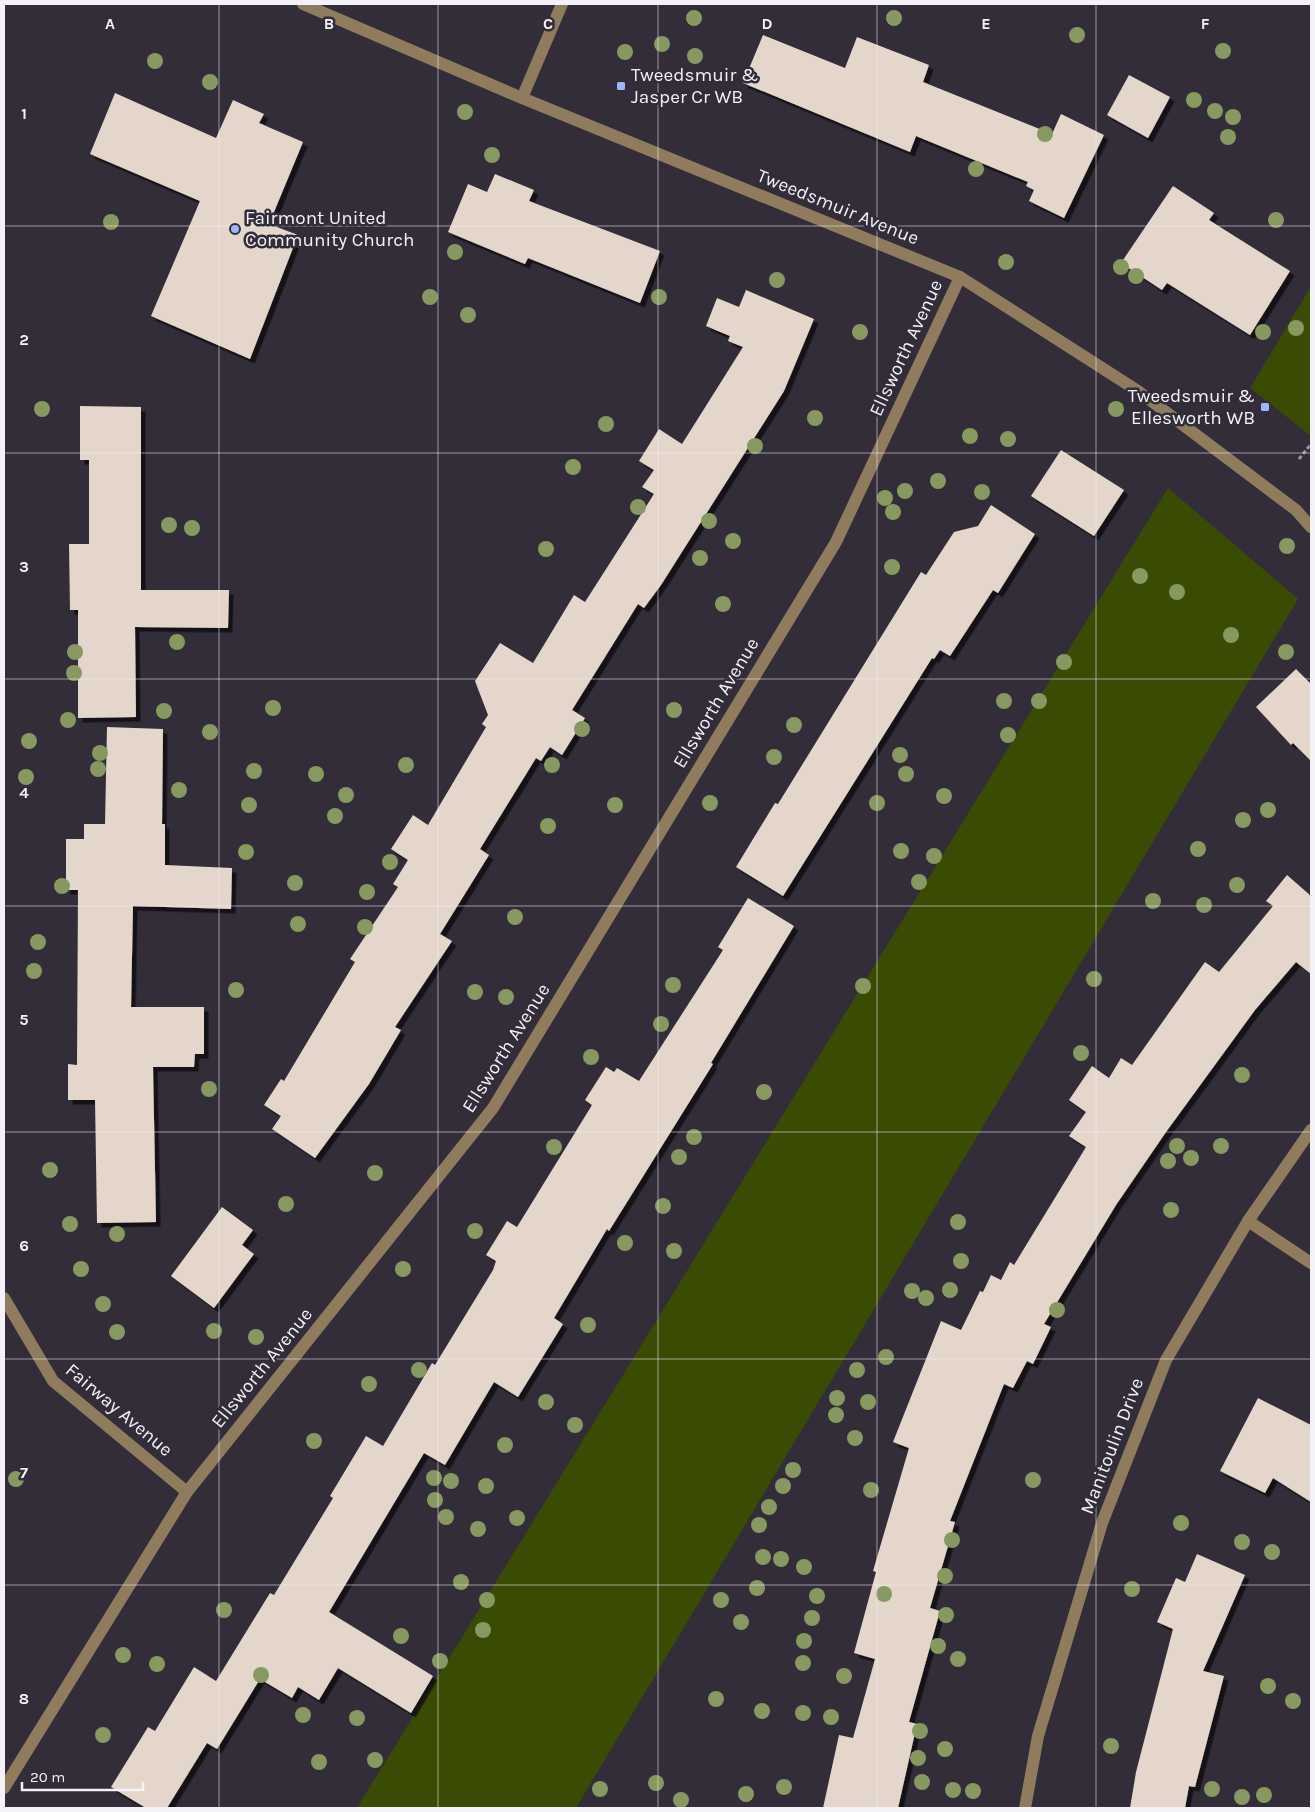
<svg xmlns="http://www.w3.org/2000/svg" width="1315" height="1812" viewBox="0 0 1315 1812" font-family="Karla,sans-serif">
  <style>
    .green { fill: #3a4c03 }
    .building { fill: #e4d6ca; filter: url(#shadow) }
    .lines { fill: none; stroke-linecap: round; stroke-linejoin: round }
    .path { stroke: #99959f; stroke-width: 3; stroke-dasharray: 4 2.5; stroke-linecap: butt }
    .minor { stroke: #8e7c5c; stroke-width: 12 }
    .tree { fill: #879861 }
    .grid { fill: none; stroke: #f4f1f9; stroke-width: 1; stroke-opacity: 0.55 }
    .poi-dot { fill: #9bb5fd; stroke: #322d39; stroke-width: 2 }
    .labels { text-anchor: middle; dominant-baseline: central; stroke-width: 5; stroke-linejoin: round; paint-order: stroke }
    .poi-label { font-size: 19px; fill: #f4f1f9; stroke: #322d39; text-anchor: start }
    .street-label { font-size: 19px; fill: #f4f1f9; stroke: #322d39 }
    .grid-label { font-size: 16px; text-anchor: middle; font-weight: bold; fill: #f4f1f9; stroke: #322d39; stroke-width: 5; stroke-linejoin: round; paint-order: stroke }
  </style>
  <defs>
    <filter id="shadow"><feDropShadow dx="4.5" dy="4.5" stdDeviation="0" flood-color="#0009"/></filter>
  </defs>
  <rect width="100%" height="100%" fill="#322d39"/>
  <!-- green -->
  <g class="green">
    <path d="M1311,286V436L1250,388Z"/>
    <path d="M1168,488L1298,599L576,1808H357Z"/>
  </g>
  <!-- building -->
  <g class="building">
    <path d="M763,35L845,68L857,37L929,65L923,82L1052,134L1061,114L1104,135L1064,218L1029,201L1034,190L1026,186L1028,182L916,136L910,152L743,83Z"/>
    <path d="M1129,75L1170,97L1148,138L1107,115Z"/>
    <path d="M115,93L216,138L233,100L264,114L259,123L303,142L269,224L298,235L250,359L151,316L200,201L90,154Z"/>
    <path d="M495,174L534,190L529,201L660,251L640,303L528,258L525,264L448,232L468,184L487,192Z"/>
    <path d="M1173,186L1214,213L1209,220L1290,271L1250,335L1167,283L1162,290L1121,263Z"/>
    <path d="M746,290L814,319L784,391L661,585L644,608L638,604L572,710L585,718L562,755L550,747L541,761L536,758L480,849L489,855L440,934L452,941L395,1027L401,1030L369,1084L315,1158L272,1129L281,1116L264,1105L281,1079L284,1081L355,962L350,959L398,887L393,884L408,860L391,849L413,815L428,825L486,727L482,724L488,715L475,681L500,643L533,663L574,595L585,602L654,494L642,487L654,470L639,461L659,429L682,444L743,347L728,341L730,336L706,326L717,298L739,307Z"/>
    <path d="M80,406L141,407V590H229L228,628L135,627L136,717L78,718V610H70L69,544H89V460H80Z"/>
    <path d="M1061,450L1124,490L1094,536L1031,496Z"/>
    <path d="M991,505L1035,534L998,593L993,590L950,656L940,650L934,659L932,658L783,896L736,867L775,803L778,804L921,572L926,575L954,532L978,526Z"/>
    <path d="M1296,669L1311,684V761L1293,743L1291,745L1256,707Z"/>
    <path d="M107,727L163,729L162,824H165V865L232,868L231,909L133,906L131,1007H204V1054H195L194,1067H153L156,1222L97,1223L95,1100H68V1064L77,1065L78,890H66V839H84V824H105Z"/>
    <path d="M1287,875L1311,896V974L1296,962L1255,1010L1166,1132L1116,1205L1044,1324L1051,1327L1033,1364L1027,1361L1013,1388L1004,1384L950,1521L955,1522L930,1608L940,1611L909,1722L917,1724L898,1808H823L839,1735L853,1738L875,1659L854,1653L876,1572L873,1571L909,1448L893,1442L941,1321L961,1330L980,1291L983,1292L991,1275L1001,1280L1010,1262L1014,1265L1086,1147L1069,1136L1086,1112L1069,1100L1092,1066L1109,1078L1121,1058L1132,1065L1205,962L1219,972L1273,906L1266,901Z"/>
    <path d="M748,898L794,926L711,1063L713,1064L609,1231L607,1229L554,1318L563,1324L518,1397L494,1382L445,1465L424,1453L329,1612L433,1676L411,1713L338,1668L319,1700L298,1687L292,1698L260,1679L217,1749L207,1743L167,1808H146L111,1787L148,1727L155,1731L194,1667L216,1681L270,1593L274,1595L333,1498L330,1496L366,1436L383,1446L432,1363L435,1365L493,1270L496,1261L486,1255L507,1221L517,1227L592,1105L585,1100L606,1067L614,1072L617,1068L639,1081L723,950L718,947Z"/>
    <path d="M222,1207L253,1230L242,1245L254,1254L214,1308L171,1276Z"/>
    <path d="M1258,1398L1311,1425V1502L1273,1478L1265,1493L1220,1471Z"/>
    <path d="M1197,1554L1245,1575L1203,1671L1224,1676L1195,1787L1189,1786L1185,1808H1130L1136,1772L1173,1629L1157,1622L1176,1578L1185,1582Z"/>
  </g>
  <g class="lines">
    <!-- path -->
    <path class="path" d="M1299,459L1311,444"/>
    <!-- minor -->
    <g class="minor">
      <path d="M303,4L522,98L960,277L1138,391L1296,510L1311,527"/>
      <path d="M522,98L562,4"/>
      <path d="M1248,1221L1311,1263"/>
      <path d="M4,1298L53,1381L187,1492"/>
      <path d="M4,1788L187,1492L493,1108L836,542L960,277"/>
      <path d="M1025,1808L1038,1736L1102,1523L1166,1360L1248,1221L1311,1130"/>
    </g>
  </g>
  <!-- trees -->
  <g class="tree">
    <circle cx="694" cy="18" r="8"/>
    <circle cx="894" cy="18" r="8"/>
    <circle cx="1077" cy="35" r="8"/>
    <circle cx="662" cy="44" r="8"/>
    <circle cx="1223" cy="51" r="8"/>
    <circle cx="625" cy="52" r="8"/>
    <circle cx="695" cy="56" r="8"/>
    <circle cx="155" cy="61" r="8"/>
    <circle cx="210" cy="82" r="8"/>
    <circle cx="1194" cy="100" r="8"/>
    <circle cx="1215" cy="111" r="8"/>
    <circle cx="465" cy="112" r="8"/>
    <circle cx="1233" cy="117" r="8"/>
    <circle cx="1045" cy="134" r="8"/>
    <circle cx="1228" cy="137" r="8"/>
    <circle cx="492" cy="155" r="8"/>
    <circle cx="976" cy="169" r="8"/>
    <circle cx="1276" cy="220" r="8"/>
    <circle cx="111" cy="222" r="8"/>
    <circle cx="455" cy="252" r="8"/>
    <circle cx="1006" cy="262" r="8"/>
    <circle cx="1121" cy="267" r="8"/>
    <circle cx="1136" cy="276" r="8"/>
    <circle cx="777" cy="280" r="8"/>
    <circle cx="430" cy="297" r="8"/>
    <circle cx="659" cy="297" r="8"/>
    <circle cx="468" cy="315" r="8"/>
    <circle cx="1296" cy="328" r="8"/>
    <circle cx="860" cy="332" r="8"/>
    <circle cx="1263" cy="332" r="8"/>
    <circle cx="42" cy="409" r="8"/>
    <circle cx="1116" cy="409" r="8"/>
    <circle cx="815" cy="418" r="8"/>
    <circle cx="606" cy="424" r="8"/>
    <circle cx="970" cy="436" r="8"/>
    <circle cx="1008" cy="439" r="8"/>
    <circle cx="755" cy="446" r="8"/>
    <circle cx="573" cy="467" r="8"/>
    <circle cx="938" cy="481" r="8"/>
    <circle cx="905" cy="491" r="8"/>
    <circle cx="982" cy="492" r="8"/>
    <circle cx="885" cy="498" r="8"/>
    <circle cx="638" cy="507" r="8"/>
    <circle cx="893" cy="512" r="8"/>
    <circle cx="709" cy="521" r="8"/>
    <circle cx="169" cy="525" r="8"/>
    <circle cx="192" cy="528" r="8"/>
    <circle cx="733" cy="541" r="8"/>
    <circle cx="1287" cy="546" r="8"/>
    <circle cx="546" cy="549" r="8"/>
    <circle cx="700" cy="558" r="8"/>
    <circle cx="892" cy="567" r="8"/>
    <circle cx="1140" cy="576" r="8"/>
    <circle cx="1177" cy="592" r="8"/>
    <circle cx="723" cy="604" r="8"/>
    <circle cx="1231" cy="635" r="8"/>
    <circle cx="177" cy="642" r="8"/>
    <circle cx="75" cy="652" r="8"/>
    <circle cx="1286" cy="652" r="8"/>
    <circle cx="1064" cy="662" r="8"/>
    <circle cx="74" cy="673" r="8"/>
    <circle cx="1004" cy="701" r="8"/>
    <circle cx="1039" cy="701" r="8"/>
    <circle cx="273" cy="708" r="8"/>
    <circle cx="674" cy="710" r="8"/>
    <circle cx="164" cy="711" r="8"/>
    <circle cx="68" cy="720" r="8"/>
    <circle cx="794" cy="725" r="8"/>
    <circle cx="582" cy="729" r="8"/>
    <circle cx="210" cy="732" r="8"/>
    <circle cx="1008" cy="735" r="8"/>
    <circle cx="29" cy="741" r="8"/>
    <circle cx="100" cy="753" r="8"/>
    <circle cx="900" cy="755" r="8"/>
    <circle cx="774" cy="757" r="8"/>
    <circle cx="406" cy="765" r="8"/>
    <circle cx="552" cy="765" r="8"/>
    <circle cx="98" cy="769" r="8"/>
    <circle cx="254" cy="771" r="8"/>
    <circle cx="316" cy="774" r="8"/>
    <circle cx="906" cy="774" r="8"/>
    <circle cx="26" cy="777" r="8"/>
    <circle cx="179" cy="790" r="8"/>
    <circle cx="346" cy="795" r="8"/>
    <circle cx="944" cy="796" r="8"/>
    <circle cx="710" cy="803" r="8"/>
    <circle cx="877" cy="803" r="8"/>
    <circle cx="249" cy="805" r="8"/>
    <circle cx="615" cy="805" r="8"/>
    <circle cx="1268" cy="810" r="8"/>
    <circle cx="335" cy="816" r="8"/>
    <circle cx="1243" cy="820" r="8"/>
    <circle cx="548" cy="826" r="8"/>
    <circle cx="1198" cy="849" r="8"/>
    <circle cx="901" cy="851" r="8"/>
    <circle cx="246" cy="852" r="8"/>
    <circle cx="934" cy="856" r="8"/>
    <circle cx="390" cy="862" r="8"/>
    <circle cx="919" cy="882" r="8"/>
    <circle cx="295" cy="883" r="8"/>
    <circle cx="1237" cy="885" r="8"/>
    <circle cx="62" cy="886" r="8"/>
    <circle cx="367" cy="892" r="8"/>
    <circle cx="1153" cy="901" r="8"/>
    <circle cx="1204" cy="905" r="8"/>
    <circle cx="515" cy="917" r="8"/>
    <circle cx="298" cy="924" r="8"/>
    <circle cx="365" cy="927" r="8"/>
    <circle cx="38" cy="942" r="8"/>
    <circle cx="34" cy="971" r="8"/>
    <circle cx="1094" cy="979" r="8"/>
    <circle cx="673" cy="985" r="8"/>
    <circle cx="863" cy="986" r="8"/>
    <circle cx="236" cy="990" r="8"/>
    <circle cx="475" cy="992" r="8"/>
    <circle cx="506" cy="997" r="8"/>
    <circle cx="661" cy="1024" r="8"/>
    <circle cx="1081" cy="1053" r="8"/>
    <circle cx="591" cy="1057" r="8"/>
    <circle cx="1242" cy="1075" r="8"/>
    <circle cx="209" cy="1089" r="8"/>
    <circle cx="764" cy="1092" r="8"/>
    <circle cx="694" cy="1137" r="8"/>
    <circle cx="1177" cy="1146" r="8"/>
    <circle cx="1221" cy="1146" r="8"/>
    <circle cx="554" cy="1147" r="8"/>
    <circle cx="679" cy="1157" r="8"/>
    <circle cx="1191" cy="1158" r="8"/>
    <circle cx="1168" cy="1161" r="8"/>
    <circle cx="50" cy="1170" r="8"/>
    <circle cx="375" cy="1173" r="8"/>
    <circle cx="286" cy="1204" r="8"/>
    <circle cx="663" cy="1206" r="8"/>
    <circle cx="1171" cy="1210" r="8"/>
    <circle cx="958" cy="1222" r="8"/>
    <circle cx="70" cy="1224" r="8"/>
    <circle cx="475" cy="1231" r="8"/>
    <circle cx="117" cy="1234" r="8"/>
    <circle cx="625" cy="1243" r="8"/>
    <circle cx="674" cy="1251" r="8"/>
    <circle cx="961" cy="1261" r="8"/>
    <circle cx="81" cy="1269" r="8"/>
    <circle cx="403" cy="1269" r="8"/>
    <circle cx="950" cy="1290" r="8"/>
    <circle cx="912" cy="1291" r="8"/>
    <circle cx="926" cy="1298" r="8"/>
    <circle cx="103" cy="1304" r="8"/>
    <circle cx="1057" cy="1310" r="8"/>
    <circle cx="588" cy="1325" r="8"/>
    <circle cx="214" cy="1331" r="8"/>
    <circle cx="117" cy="1332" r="8"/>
    <circle cx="256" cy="1337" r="8"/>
    <circle cx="886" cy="1357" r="8"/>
    <circle cx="419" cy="1370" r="8"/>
    <circle cx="857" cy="1370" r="8"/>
    <circle cx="369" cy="1384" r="8"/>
    <circle cx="837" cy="1398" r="8"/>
    <circle cx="546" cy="1402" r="8"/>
    <circle cx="868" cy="1402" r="8"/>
    <circle cx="836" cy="1415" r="8"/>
    <circle cx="575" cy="1425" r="8"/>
    <circle cx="855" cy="1438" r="8"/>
    <circle cx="314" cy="1441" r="8"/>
    <circle cx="505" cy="1445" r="8"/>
    <circle cx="793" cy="1470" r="8"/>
    <circle cx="434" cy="1478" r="8"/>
    <circle cx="16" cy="1479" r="8"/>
    <circle cx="1033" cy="1480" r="8"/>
    <circle cx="451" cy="1481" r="8"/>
    <circle cx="486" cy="1486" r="8"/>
    <circle cx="783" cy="1486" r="8"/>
    <circle cx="871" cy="1490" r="8"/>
    <circle cx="435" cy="1500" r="8"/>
    <circle cx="769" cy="1507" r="8"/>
    <circle cx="446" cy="1517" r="8"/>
    <circle cx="517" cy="1518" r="8"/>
    <circle cx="1181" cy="1523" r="8"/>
    <circle cx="759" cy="1525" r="8"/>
    <circle cx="478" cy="1529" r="8"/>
    <circle cx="952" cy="1540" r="8"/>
    <circle cx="1242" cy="1542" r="8"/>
    <circle cx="1272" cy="1552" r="8"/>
    <circle cx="763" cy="1557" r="8"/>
    <circle cx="781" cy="1559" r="8"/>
    <circle cx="804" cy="1567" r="8"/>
    <circle cx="945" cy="1576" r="8"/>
    <circle cx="461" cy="1582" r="8"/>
    <circle cx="757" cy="1588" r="8"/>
    <circle cx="1132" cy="1589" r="8"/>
    <circle cx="884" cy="1594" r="8"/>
    <circle cx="817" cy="1596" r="8"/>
    <circle cx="487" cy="1600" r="8"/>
    <circle cx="721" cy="1600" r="8"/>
    <circle cx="224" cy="1610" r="8"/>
    <circle cx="946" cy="1615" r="8"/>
    <circle cx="812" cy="1618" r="8"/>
    <circle cx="741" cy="1622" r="8"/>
    <circle cx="483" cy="1630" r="8"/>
    <circle cx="401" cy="1636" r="8"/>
    <circle cx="804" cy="1641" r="8"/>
    <circle cx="938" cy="1646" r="8"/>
    <circle cx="123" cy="1655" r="8"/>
    <circle cx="958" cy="1659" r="8"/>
    <circle cx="440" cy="1661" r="8"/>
    <circle cx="803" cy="1663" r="8"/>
    <circle cx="157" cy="1664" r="8"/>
    <circle cx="261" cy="1675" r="8"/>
    <circle cx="844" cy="1676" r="8"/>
    <circle cx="1268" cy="1686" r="8"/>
    <circle cx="716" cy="1699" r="8"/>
    <circle cx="1293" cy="1701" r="8"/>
    <circle cx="762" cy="1711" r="8"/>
    <circle cx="803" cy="1713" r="8"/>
    <circle cx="303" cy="1715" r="8"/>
    <circle cx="831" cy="1717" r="8"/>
    <circle cx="357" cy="1718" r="8"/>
    <circle cx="920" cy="1731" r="8"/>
    <circle cx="103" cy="1735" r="8"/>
    <circle cx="1111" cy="1746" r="8"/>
    <circle cx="945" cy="1749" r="8"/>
    <circle cx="918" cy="1758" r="8"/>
    <circle cx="375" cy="1760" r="8"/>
    <circle cx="319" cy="1762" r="8"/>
    <circle cx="922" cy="1782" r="8"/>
    <circle cx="656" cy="1783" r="8"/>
    <circle cx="784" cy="1787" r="8"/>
    <circle cx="600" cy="1789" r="8"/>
    <circle cx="1212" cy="1789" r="8"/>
    <circle cx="953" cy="1790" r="8"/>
    <circle cx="973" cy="1791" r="8"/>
    <circle cx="746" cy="1794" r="8"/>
    <circle cx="1264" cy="1795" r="8"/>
    <circle cx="1242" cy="1797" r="8"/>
    <circle cx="681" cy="1800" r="8"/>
  </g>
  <!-- grid -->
  <path class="grid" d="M219,4V1808M438,4V1808M658,4V1808M877,4V1808M1096,4V1808M4,226H1311M4,453H1311M4,679H1311M4,906H1311M4,1132H1311M4,1359H1311M4,1585H1311"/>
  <!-- markers -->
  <g class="poi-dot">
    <rect x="616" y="81" width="10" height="10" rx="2.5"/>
    <circle cx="235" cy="229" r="5"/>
    <rect x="1260" y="402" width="10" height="10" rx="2.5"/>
  </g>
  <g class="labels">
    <!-- poi labels -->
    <g class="poi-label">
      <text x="631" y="75">Tweedsmuir &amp;<tspan x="631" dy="22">Jasper Cr WB</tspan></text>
      <text x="245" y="218">Fairmont United<tspan x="245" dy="22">Community Church</tspan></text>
      <text x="1255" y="396" text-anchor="end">Tweedsmuir &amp;<tspan x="1255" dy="22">Ellesworth WB</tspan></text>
    </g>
    <!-- street labels -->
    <g class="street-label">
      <text transform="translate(838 207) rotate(22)">Tweedsmuir Avenue</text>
      <text transform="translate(906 348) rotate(-65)">Ellsworth Avenue</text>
      <text transform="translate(716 703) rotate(-59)">Ellsworth Avenue</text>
      <text transform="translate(506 1048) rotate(-58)">Ellsworth Avenue</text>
      <text transform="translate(262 1368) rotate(-51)">Ellsworth Avenue</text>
      <text transform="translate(119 1410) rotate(40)">Fairway Avenue</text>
      <text transform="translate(1112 1446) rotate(-69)">Manitoulin Drive</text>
    </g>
  </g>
  <g class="grid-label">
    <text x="110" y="29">A</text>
    <text x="329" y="29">B</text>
    <text x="548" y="29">C</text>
    <text x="767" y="29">D</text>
    <text x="986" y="29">E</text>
    <text x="1205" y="29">F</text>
    <text x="24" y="119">1</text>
    <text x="24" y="345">2</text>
    <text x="24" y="572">3</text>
    <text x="24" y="798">4</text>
    <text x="24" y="1025">5</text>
    <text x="24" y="1251">6</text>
    <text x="24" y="1478">7</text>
    <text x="24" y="1704">8</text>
  </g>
  <!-- border -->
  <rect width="1315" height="1812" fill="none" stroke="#f4f1f9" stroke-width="10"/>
  <!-- scale -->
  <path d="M22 1782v8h121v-8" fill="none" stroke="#f4f1f9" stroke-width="2.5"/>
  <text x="30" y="1782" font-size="15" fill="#f4f1f9" stroke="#322d39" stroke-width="4" paint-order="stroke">20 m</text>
</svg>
